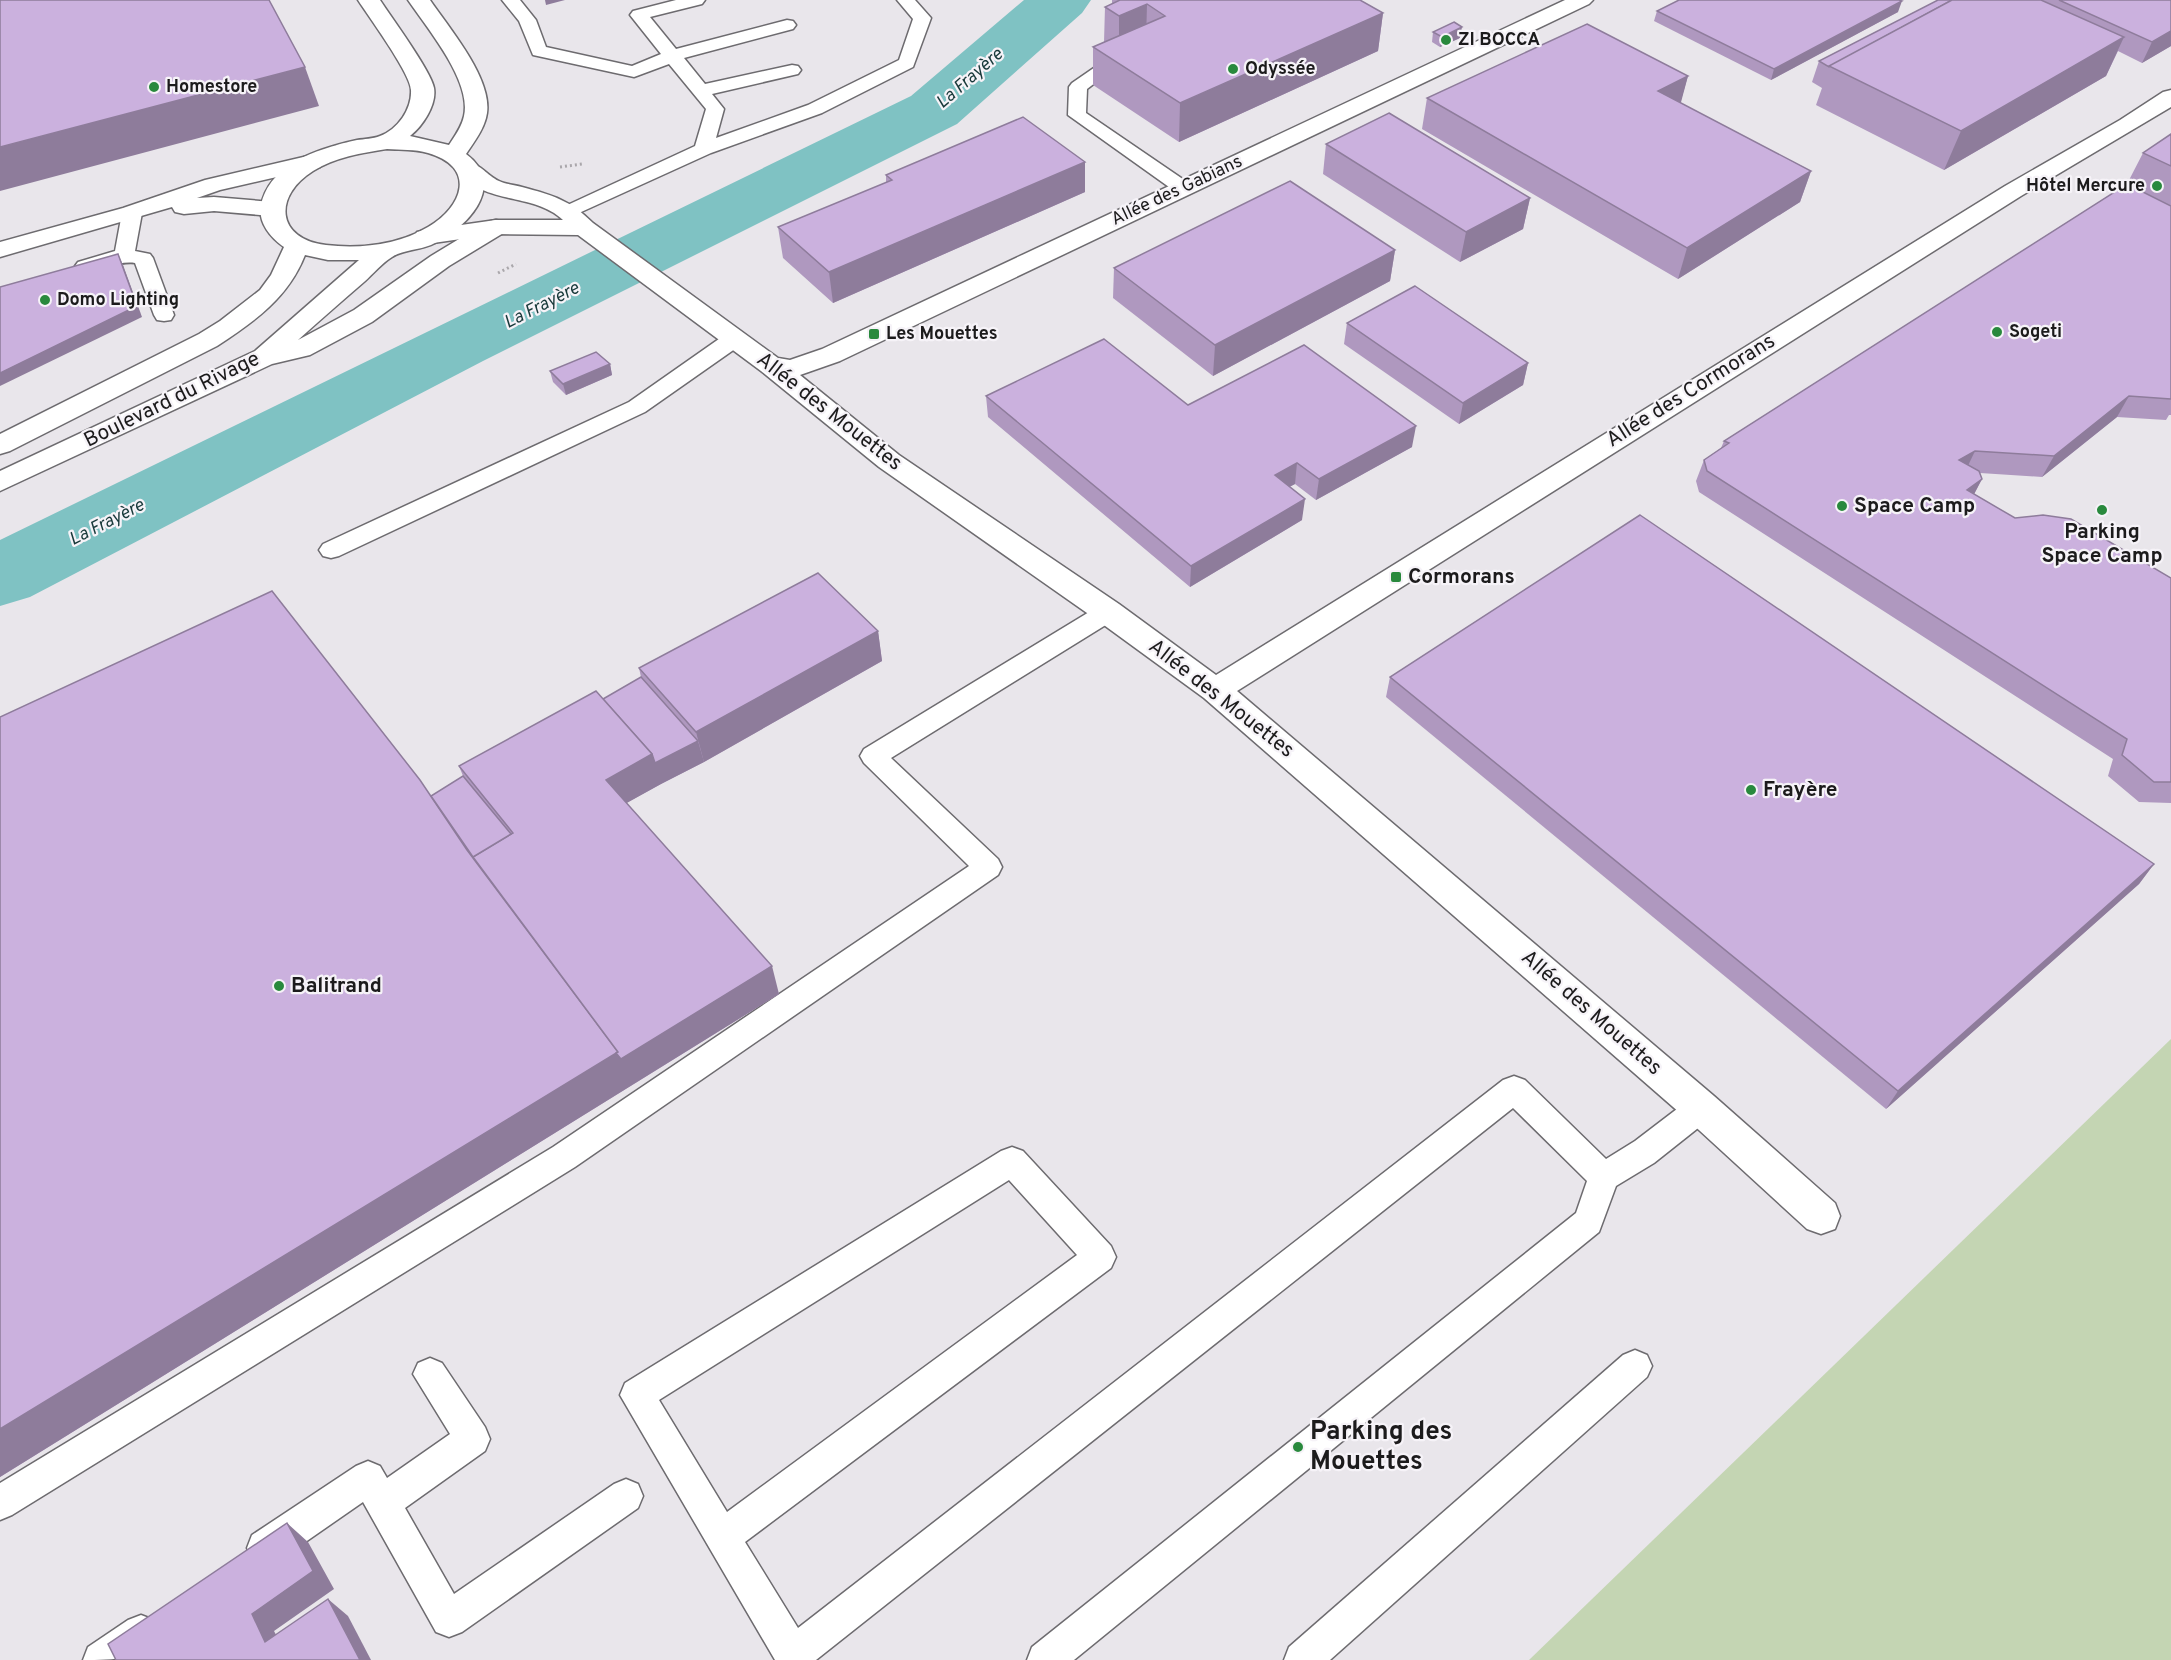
<svg xmlns="http://www.w3.org/2000/svg" width="2171" height="1660" viewBox="0 0 2171 1660" font-family="Overpass,sans-serif">
  <style>
    .green { fill: #c4d5b3 }
    .lines { fill: none; stroke-linecap: round; stroke-linejoin: round }
    .river { fill: #7fc2c3; fill-rule: evenodd }
    .lane-casing { stroke: #6d6b6f; stroke-width: 3 }
    .street-casing { stroke: #6d6b6f; stroke-width: 3 }
    .secondary-casing { stroke: #6d6b6f; stroke-width: 3 }
    .path { stroke: #aaa7ab; stroke-width: 3; stroke-dasharray: 2 3; stroke-linecap: butt }
    .lane { fill: #fff; fill-rule: evenodd }
    .street { fill: #fff; fill-rule: evenodd }
    .secondary { fill: #fff; fill-rule: evenodd }
    .wall { fill: #af98bf }
    .shaded-wall { fill: #8e7c9b }
    .building { fill: #cbb1de; stroke: #8e7c9b; stroke-width: 1.5 }
    .poi-dot { fill: #29893d; stroke: #f6f3f8; stroke-width: 2 }
    .labels { text-anchor: middle; dominant-baseline: central; stroke-width: 4.5; stroke-linejoin: round; paint-order: stroke }
    .far-poi-label { font-size: 18px; font-weight: bold; fill: #1c1b1c; stroke: #f6f3f8; text-anchor: start }
    .far-water-label { font-size: 18px; font-style: italic; fill: #18393a; stroke: #f6f3f8 }
    .far-street-label { font-size: 18px; fill: #1c1b1c; stroke: #f6f3f8 }
    .street-label { font-size: 21px; fill: #1c1b1c; stroke: #f6f3f8 }
    .poi-label { font-size: 21px; font-weight: bold; fill: #1c1b1c; stroke: #f6f3f8; text-anchor: start }
    .near-poi-label { font-size: 26px; font-weight: bold; fill: #1c1b1c; stroke: #f6f3f8; text-anchor: start }
  </style>
  <rect width="100%" height="100%" fill="#e9e6eb"/>
  <!-- green -->
  <path class="green" d="M2171,1039V1660H1529Z"/>
  <g class="lines">
    <!-- river -->
    <path class="river" d="M1024,0H1091L1082,13L957,124L483,361L30,597L0,606V540L911,96Z"/>
    <defs>
      <g id="lane">
        <path d="M502,0H520L536,20L546,47L632,66L661,54L630,15L633,11L676,0H705L702,4L650,17L676,49L787,20L793,21L796,25L793,29L684,58L705,84L792,65L798,66L801,70L798,74L712,94L724,109L716,138L808,105L899,60L913,19L897,0H915L931,18L913,67L822,113L711,153L568,218L561,216L558,212L561,208L695,146L706,109L669,64L634,77L533,55L519,21Z"/>
        <path d="M1107,62L1113,63L1116,67L1087,89L1086,113L1190,184L1193,188L1190,192H1176L1068,115L1069,87L1072,83L1101,63Z"/>
        <path d="M132,207L139,209L142,213L135,251L150,254L153,258L174,315L171,320L164,321L157,320L154,315L135,263C115,260 97,275 78,270L75,266L78,262L115,251L122,213L125,209Z"/>
        <path d="M734,332L742,334L745,339L742,344L645,412L339,556L331,558L323,556L319,550L323,544L629,402L726,334Z"/>
        <path d="M1108,603L1117,606L1120,612L1117,618L891,758L998,859L1002,867L998,875L575,1167L12,1515L0,1520V1483L553,1147L969,866L864,763L860,756L864,749L1099,606Z"/>
        <path d="M1514,1076L1525,1080L1606,1159L1635,1141L1690,1099L1701,1095L1712,1099L1716,1108L1712,1117L1654,1163L1616,1186L1599,1232L1074,1660H1027L1032,1647L1576,1213L1587,1181L1513,1108L816,1660H775L620,1395L625,1383L1001,1151L1012,1147L1023,1151L1111,1246L1116,1257L1111,1268L745,1542L798,1628L1503,1080ZM1009,1180L1077,1255L727,1512L659,1400Z"/>
        <path d="M1635,1350L1647,1355L1652,1366L1647,1377L1330,1660H1284L1289,1647L1623,1355Z"/>
        <path d="M430,1358L442,1363L485,1427L490,1439L485,1451L405,1508L454,1594L614,1484L626,1479L638,1484L643,1496L638,1508L462,1632L449,1637L436,1632L363,1502L278,1561L265,1566L252,1561L247,1548L252,1535L356,1466L368,1461L380,1466L387,1478L450,1434L413,1374L418,1363Z"/>
        <path d="M141,1615L154,1620L159,1633C145,1660 114,1660 83,1660L88,1647L128,1620Z"/>
      </g>
      <g id="street">
        <path d="M1565,0H1593L1589,4L840,361L800,375L899,455L1119,604L1216,675L2005,186L2120,120L2163,92L2171,90V107L2021,196L1237,691L1714,1096L1835,1203L1840,1216L1835,1229L1821,1234L1807,1229L1688,1120L1204,698L1097,620L879,467L761,371L578,235L496,234L426,244L417,242L414,237L417,232L426,230L496,220H563C534,192 483,206 458,170L462,165C480,160 484,174 499,181C505,184 515,185 522,187C552,195 570,200 593,223L778,358L790,360L822,349Z"/>
        <path d="M312,155L320,157L324,162L320,167L220,190L197,198L214,197L272,202L281,204L284,209L281,214L272,216L214,211L184,214L175,212L172,207L0,257V242L123,208L205,180Z"/>
      </g>
      <path id="secondary" d="M358,0H380C391,17 431,71 434,88C437,105 422,127 410,136L449,145C455,136 462,126 464,116C472,81 427,28 408,0H430C449,28 492,78 487,113C485,128 474,142 466,154C509,186 465,230 431,245C419,250 402,250 392,257C382,263 373,274 364,282C342,301 320,320 298,340L354,310L431,256L487,222L496,220L505,222L508,227L505,232L449,266L372,322L310,355L272,364L0,491V471L255,351L359,260H328L305,255C288,298 255,321 217,346L10,451L0,454V434L199,334L220,321L260,290L271,275L284,247C271,238 258,223 261,206C269,163 321,148 357,140C364,139 373,139 380,136C398,129 412,109 411,90C411,74 369,17 358,0ZM387,149C400,150 415,149 428,153C477,167 463,207 428,227C398,245 360,249 326,245C276,239 273,196 313,171C335,157 362,153 387,149Z"/>
    </defs>
    <!-- lane casing -->
    <use href="#lane" class="lane-casing"/>
    <!-- street casing -->
    <use href="#street" class="street-casing"/>
    <!-- secondary casing -->
    <use href="#secondary" class="secondary-casing"/>
    <!-- path -->
    <g class="path">
      <path d="M560,167L582,164"/>
      <path d="M498,273L516,264"/>
    </g>
    <!-- lane -->
    <use href="#lane" class="lane"/>
    <!-- street -->
    <use href="#street" class="street"/>
    <!-- secondary -->
    <use href="#secondary" class="secondary"/>
  </g>
  <!-- wall -->
  <g class="wall">
    <path d="M1112,0H1360L1383,13L1378,51L1179,142L1093,85V47L1104,42L1105,7L1112,4Z"/>
    <path d="M1938,0H2171V46L2142,63L2118,51L2106,76L1944,170L1816,105L1822,88L1812,82L1819,61Z"/>
    <path d="M1657,11L1898,12L1771,80L1654,21Z"/>
    <path d="M1433,32L1460,38L1440,47L1432,42Z"/>
    <path d="M1688,76L1680,103L1811,171L1800,202L1678,279L1422,129L1427,98Z"/>
    <path d="M2171,134V415H2169L2166,420L2117,417L2042,477L1980,473L1982,479L1974,494L2015,518L2171,578V803L2139,802L2108,776L2113,759L1699,492L1696,481L1704,460L1721,448L1724,441L2127,184L2143,153Z"/>
    <path d="M1326,144L1530,198L1523,229L1460,262L1323,174Z"/>
    <path d="M886,175L1085,192L833,303L783,258L778,227L886,183Z"/>
    <path d="M1395,250L1390,281L1213,376L1113,298L1114,268Z"/>
    <path d="M1347,323L1528,363L1523,385L1459,424L1344,344Z"/>
    <path d="M610,364L612,375L566,395L553,382L550,371Z"/>
    <path d="M986,396L1188,405L1412,447L1316,500L1295,484L1289,487L1302,520L1190,587L988,417Z"/>
    <path d="M878,631L882,661L704,762L661,784L626,803L779,994L0,1477V717L431,796L463,776L459,766L603,699L641,677L639,668Z"/>
    <path d="M1390,677L2154,864L2139,884L1886,1109L1386,697Z"/>
  </g>
  <!-- shaded-wall -->
  <g class="shaded-wall">
    <path d="M545,0H565L546,5Z"/>
    <path d="M1902,1L1898,12L1771,80L1774,69Z"/>
    <path d="M1147,4L1146,42L1119,54V16Z"/>
    <path d="M1383,13L1378,51L1179,142L1180,103Z"/>
    <path d="M1462,27L1460,38L1440,47L1442,37Z"/>
    <path d="M2171,31V46L2142,63L2152,42Z"/>
    <path d="M2124,37L2106,76L1944,170L1961,131Z"/>
    <path d="M305,67L319,106L0,191V147Z"/>
    <path d="M1688,76L1680,106L1658,91Z"/>
    <path d="M1085,162V192L833,303L829,272Z"/>
    <path d="M1811,171L1800,202L1678,279L1687,248Z"/>
    <path d="M1530,198L1523,229L1460,262L1466,232Z"/>
    <path d="M1395,250L1390,281L1213,376L1215,345Z"/>
    <path d="M118,254L123,265L142,317L0,386V373Z"/>
    <path d="M1528,363L1523,385L1459,424L1463,403Z"/>
    <path d="M610,364L612,375L566,395L563,384Z"/>
    <path d="M2129,396L2117,417L2042,477L2054,456Z"/>
    <path d="M1416,426L1412,447L1316,500L1319,479Z"/>
    <path d="M1975,451L1965,472L1959,460Z"/>
    <path d="M1297,463L1295,484L1272,496L1275,475Z"/>
    <path d="M1982,479L1971,500L1967,490Z"/>
    <path d="M1305,499L1302,520L1190,587L1191,566Z"/>
    <path d="M878,631L882,661L704,762L696,732Z"/>
    <path d="M698,741L704,762L661,784L616,809L606,780L652,754Z"/>
    <path d="M2154,864L2139,884L1886,1109L1898,1091Z"/>
    <path d="M772,966L779,994L0,1477V1429L618,1052Z"/>
    <path d="M287,1523L308,1542L334,1589L274,1631L288,1658L265,1642L252,1614Z"/>
    <path d="M328,1599L348,1616L371,1660H360Z"/>
  </g>
  <!-- building -->
  <g class="building">
    <path d="M0,0H269L305,67L0,147Z"/>
    <path d="M1120,0H1360L1383,13L1180,103L1093,47L1165,16L1147,4L1119,16L1105,7Z"/>
    <path d="M1679,0H1899L1902,1L1774,69L1657,11Z"/>
    <path d="M1938,0H1952L1829,67L1819,61Z"/>
    <path d="M1952,0H2041L2124,37L1961,131L1829,66Z"/>
    <path d="M2059,0H2171V31L2152,42Z"/>
    <path d="M1454,22L1462,27L1442,37L1433,32Z"/>
    <path d="M1587,24L1688,76L1658,91L1811,171L1687,248L1427,98Z"/>
    <path d="M1389,113L1530,198L1466,232L1326,144Z"/>
    <path d="M1023,117L1085,162L829,272L778,227L892,180L886,175Z"/>
    <path d="M2171,134V166L2143,153Z"/>
    <path d="M1290,181L1395,250L1215,345L1114,268Z"/>
    <path d="M2127,184L2171,206V399L2129,396L2054,456L1975,451L1959,460L1979,471L1982,479L1967,490L2015,518L2043,515L2071,519L2171,578V782H2154L2122,755L2127,739L1707,471L1704,460L1729,443L1724,441Z"/>
    <path d="M118,254L137,306L0,373V287Z"/>
    <path d="M1415,286L1528,363L1463,403L1347,323Z"/>
    <path d="M1104,339L1188,405L1304,345L1416,426L1319,479L1297,463L1275,475L1305,499L1191,566L986,396Z"/>
    <path d="M596,352L610,364L563,384L550,371Z"/>
    <path d="M1640,515L2154,864L1898,1091L1390,677Z"/>
    <path d="M818,573L878,631L696,732L639,668Z"/>
    <path d="M272,591L420,780L467,850L618,1052L0,1429V717Z"/>
    <path d="M641,677L698,741L655,763L652,754L603,699Z"/>
    <path d="M596,691L652,754L606,780L772,966L621,1059L616,1053L618,1052L473,857L513,833L459,766Z"/>
    <path d="M463,776L511,834L473,857L431,796Z"/>
    <path d="M287,1523L313,1571L252,1614L265,1642L328,1599L360,1660H116L108,1644Z"/>
  </g>
  <!-- markers -->
  <g class="poi-dot">
    <circle cx="1446" cy="40" r="6"/>
    <circle cx="1233" cy="69" r="6"/>
    <circle cx="154" cy="87" r="6"/>
    <circle cx="2157" cy="186" r="6"/>
    <circle cx="45" cy="300" r="6"/>
    <circle cx="1997" cy="332" r="6"/>
    <rect x="868" y="328" width="12" height="12" rx="3"/>
    <circle cx="1842" cy="506" r="6"/>
    <circle cx="2102" cy="510" r="6"/>
    <rect x="1390" y="571" width="12" height="12" rx="3"/>
    <circle cx="1751" cy="790" r="6"/>
    <circle cx="279" cy="986" r="6"/>
    <circle cx="1298" cy="1447" r="6"/>
  </g>
  <g class="labels">
    <!-- far-poi labels -->
    <g class="far-poi-label">
      <text x="1458" y="40">ZI BOCCA</text>
      <text x="1245" y="69">Odyssée</text>
      <text x="166" y="87">Homestore</text>
      <text x="2145" y="186" text-anchor="end">Hôtel Mercure</text>
      <text x="57" y="300">Domo Lighting</text>
      <text x="2009" y="332">Sogeti</text>
      <text x="886" y="334">Les Mouettes</text>
    </g>
    <!-- far-water labels -->
    <g class="far-water-label">
      <text transform="translate(970 79) rotate(-41)">La Frayère</text>
      <text transform="translate(542 306) rotate(-27)">La Frayère</text>
      <text transform="translate(107 523) rotate(-27)">La Frayère</text>
    </g>
    <!-- far-street labels -->
    <g class="far-street-label">
      <text transform="translate(1177 191) rotate(-25)">Allée des Gabians</text>
    </g>
    <!-- street labels -->
    <g class="street-label">
      <text transform="translate(1691 391) rotate(-32)">Allée des Cormorans</text>
      <text transform="translate(172 400) rotate(-26)">Boulevard du Rivage</text>
      <text transform="translate(829 412) rotate(38)">Allée des Mouettes</text>
      <text transform="translate(1221 699) rotate(38)">Allée des Mouettes</text>
      <text transform="translate(1591 1013) rotate(41)">Allée des Mouettes</text>
    </g>
    <!-- poi labels -->
    <g class="poi-label">
      <text x="1854" y="506">Space Camp</text>
      <text x="2102" y="532" text-anchor="middle">Parking<tspan x="2102" dy="24">Space Camp</tspan></text>
      <text x="1408" y="577">Cormorans</text>
      <text x="1763" y="790">Frayère</text>
      <text x="291" y="986">Balitrand</text>
    </g>
    <!-- near-poi labels -->
    <g class="near-poi-label">
      <text x="1310" y="1432">Parking des<tspan x="1310" dy="30">Mouettes</tspan></text>
    </g>
  </g>
</svg>
